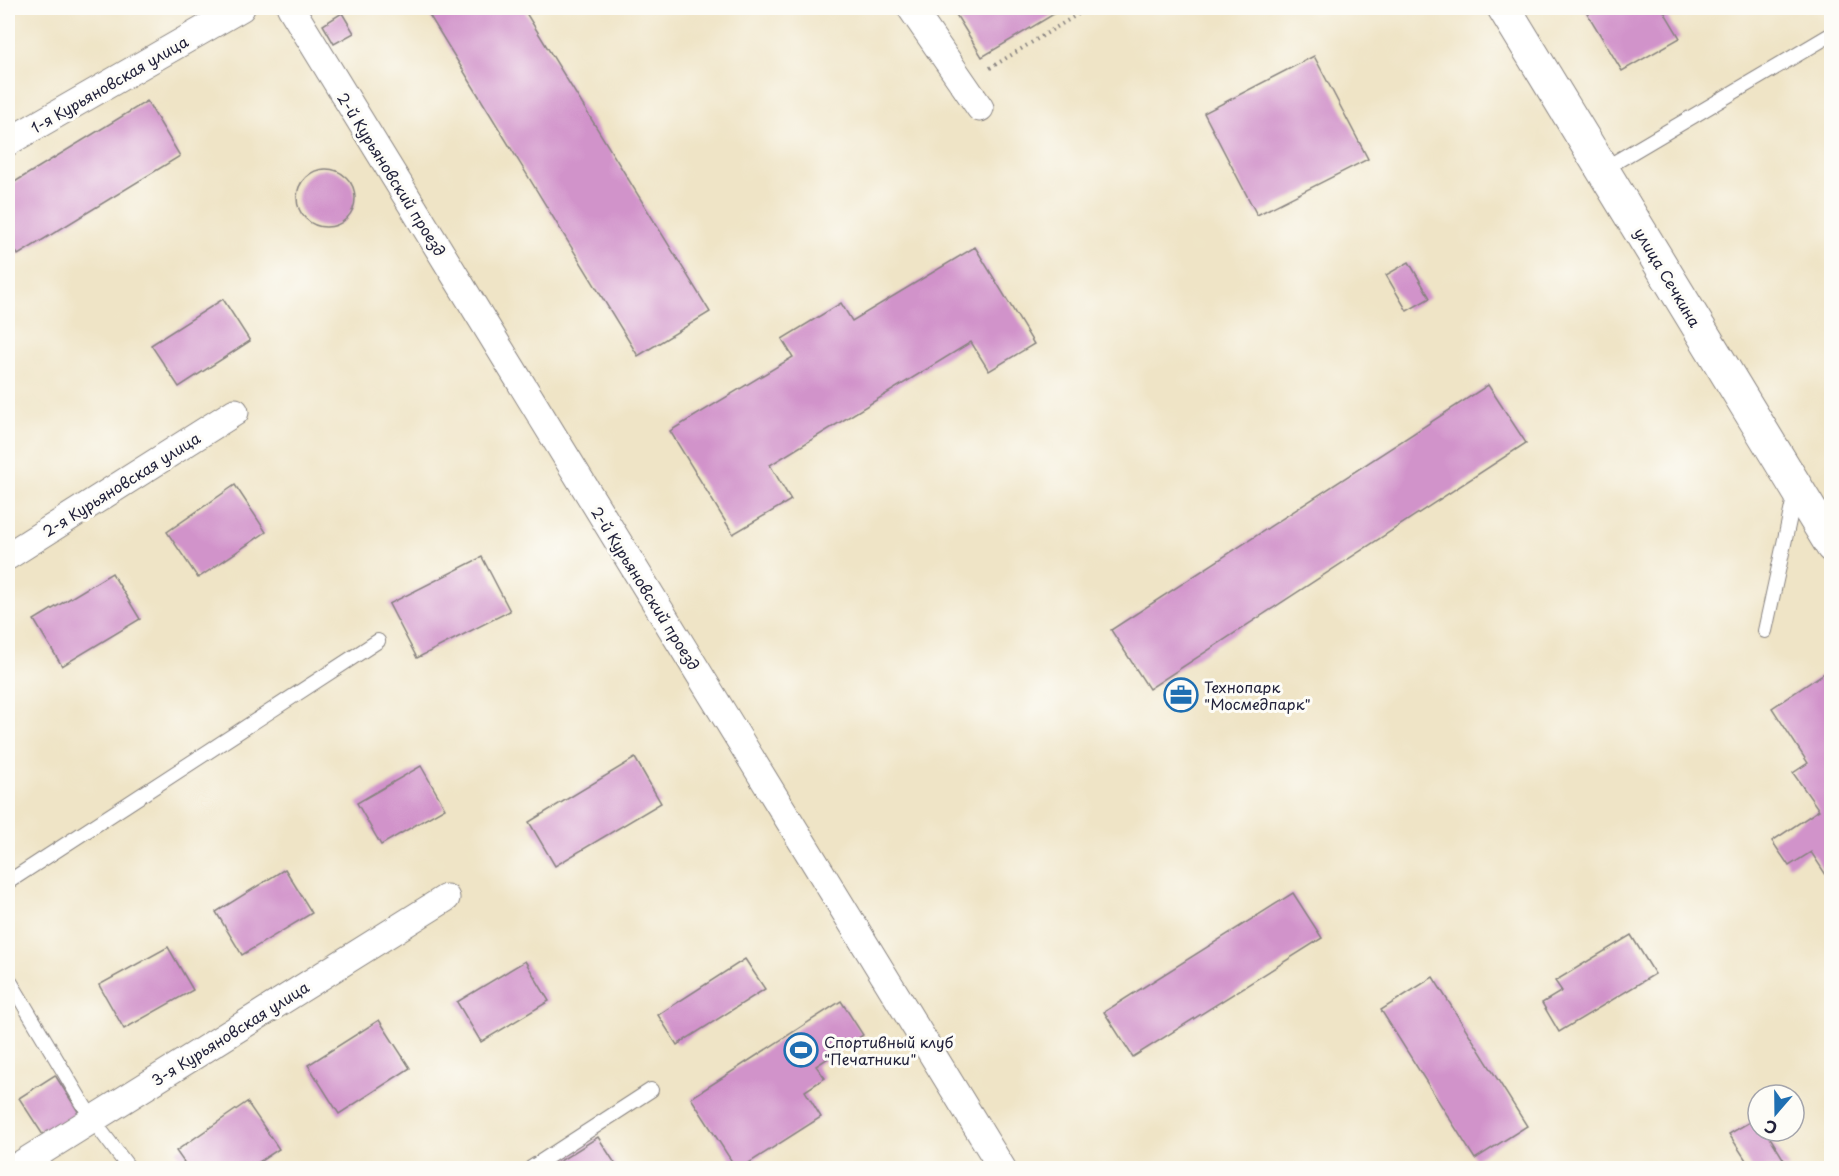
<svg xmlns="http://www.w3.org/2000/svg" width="1839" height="1176" viewBox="0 0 1839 1176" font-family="'Playpen Sans',sans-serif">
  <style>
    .building { fill: #d193ca }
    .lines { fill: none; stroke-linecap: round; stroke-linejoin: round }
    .service-casing { stroke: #888380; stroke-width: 16 }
    .minor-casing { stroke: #888380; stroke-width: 29 }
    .tertiary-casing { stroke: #888380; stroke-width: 35 }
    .path { stroke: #888380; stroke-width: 4; stroke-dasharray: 1.5 4.5; stroke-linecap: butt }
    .service { stroke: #fff; stroke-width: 14 }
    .minor { stroke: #fff; stroke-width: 27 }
    .tertiary { stroke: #fff; stroke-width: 33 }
    .labels { text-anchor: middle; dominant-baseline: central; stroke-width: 6; stroke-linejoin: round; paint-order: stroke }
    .street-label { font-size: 15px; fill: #22223b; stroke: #fdfcf7 }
    .poi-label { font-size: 15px; fill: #22223b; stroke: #fdfcf7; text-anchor: start }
  </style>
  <rect width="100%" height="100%" fill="#fdfcf7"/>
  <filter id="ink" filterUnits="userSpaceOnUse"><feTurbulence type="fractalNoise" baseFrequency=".0167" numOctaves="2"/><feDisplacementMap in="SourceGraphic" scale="12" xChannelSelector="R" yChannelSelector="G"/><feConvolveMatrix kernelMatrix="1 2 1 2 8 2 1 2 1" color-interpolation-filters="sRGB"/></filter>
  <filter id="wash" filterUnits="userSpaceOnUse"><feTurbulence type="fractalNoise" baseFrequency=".008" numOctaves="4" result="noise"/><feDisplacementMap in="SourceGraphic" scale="24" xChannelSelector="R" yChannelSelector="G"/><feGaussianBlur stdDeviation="1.35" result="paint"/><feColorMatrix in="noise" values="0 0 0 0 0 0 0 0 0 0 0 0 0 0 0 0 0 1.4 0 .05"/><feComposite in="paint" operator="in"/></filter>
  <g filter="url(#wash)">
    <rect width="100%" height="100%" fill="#efe4c6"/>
    <g id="blocks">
      <!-- building -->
      <g class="building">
        <path d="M425,8H523L710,312L638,356Z"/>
        <path d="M952,8H1064L982,57Z"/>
        <path d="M1584,8H1662L1680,38L1622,71Z"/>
        <path d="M342,13L354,33L334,44L323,25Z"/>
        <path d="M1314,56L1368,159L1257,215L1204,113Z"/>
        <path d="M147,101L180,156L18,255L8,238V186Z"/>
        <circle cx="326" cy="198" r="29"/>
        <path d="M975,247L1034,344L989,371L971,342L770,465L791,500L733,534L670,431L793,357L782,339L841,303L852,321Z"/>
        <path d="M1409,262L1430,298L1407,311L1386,275Z"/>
        <path d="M223,299L250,341L179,387L151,345Z"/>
        <path d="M1488,385L1526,443L1149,689L1111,630Z"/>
        <path d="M235,485L266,532L198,578L167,532Z"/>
        <path d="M482,557L510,611L417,658L389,604Z"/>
        <path d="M112,573L140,619L62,666L34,620Z"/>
        <path d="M1832,668V884L1811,852L1789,866L1772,841L1819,810L1793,773L1808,763L1772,708Z"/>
        <path d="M635,758L661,803L555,866L529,822Z"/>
        <path d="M421,766L445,808L381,845L357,803Z"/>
        <path d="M285,869L312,913L242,955L216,912Z"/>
        <path d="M1293,893L1322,938L1133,1057L1104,1012Z"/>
        <path d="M1631,935L1655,974L1559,1032L1542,1003L1562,991L1555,981Z"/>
        <path d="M168,947L193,990L124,1029L99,985Z"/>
        <path d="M745,959L765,989L677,1045L658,1015Z"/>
        <path d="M525,961L549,1001L481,1042L457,1002Z"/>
        <path d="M1433,977L1527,1126L1475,1159L1381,1010Z"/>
        <path d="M841,1001L863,1035L816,1066L825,1078L805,1091L821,1117L741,1168H736L691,1098Z"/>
        <path d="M379,1020L410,1068L339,1114L308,1065Z"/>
        <path d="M55,1075L79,1113L43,1135L19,1098Z"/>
        <path d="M247,1102L279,1149L250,1168H188L176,1151Z"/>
        <path d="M1758,1117V1131H1766L1789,1168H1751L1729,1134Z"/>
        <path d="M598,1137L618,1168H549Z"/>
      </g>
    </g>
  </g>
  <g filter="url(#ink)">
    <use href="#blocks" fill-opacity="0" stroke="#888380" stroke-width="1.5"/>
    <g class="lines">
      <defs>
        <g id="service">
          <path d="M1602,170L1832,34"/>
          <path d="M1765,631L1795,493"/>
          <path d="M8,882L378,641"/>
          <path d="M8,978L92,1119L129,1168"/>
          <path d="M531,1168L651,1090"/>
        </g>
        <g id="minor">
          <path d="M291,8L1002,1168"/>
          <path d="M911,8L980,108"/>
          <path d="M8,142L241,8"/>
          <path d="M8,556L235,412"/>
          <path d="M15,1168L446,898"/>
        </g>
        <path id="tertiary" d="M1504,8L1832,546"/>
      </defs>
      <!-- service casing -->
      <use href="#service" class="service-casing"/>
      <!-- minor casing -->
      <use href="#minor" class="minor-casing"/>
      <!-- tertiary casing -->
      <use href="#tertiary" class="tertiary-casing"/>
      <!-- path -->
      <path class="path" d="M990,68L1088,8"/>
      <!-- service -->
      <use href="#service" class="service"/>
      <!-- minor -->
      <use href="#minor" class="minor"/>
      <!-- tertiary -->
      <use href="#tertiary" class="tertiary"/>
    </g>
  </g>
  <!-- icons -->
  <defs>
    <symbol id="office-ring" viewBox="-11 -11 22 22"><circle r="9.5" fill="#fdfcf7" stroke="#1f6fb2" stroke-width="1.5"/><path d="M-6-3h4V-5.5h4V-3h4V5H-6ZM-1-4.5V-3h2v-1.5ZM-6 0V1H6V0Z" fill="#1f6fb2"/></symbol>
    <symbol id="stadium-ring" viewBox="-11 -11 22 22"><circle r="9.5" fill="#fdfcf7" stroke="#1f6fb2" stroke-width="1.5"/><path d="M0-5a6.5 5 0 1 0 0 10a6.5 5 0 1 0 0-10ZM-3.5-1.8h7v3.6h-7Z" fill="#1f6fb2"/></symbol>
  </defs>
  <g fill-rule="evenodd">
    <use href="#office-ring" x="1162" y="676" width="38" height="38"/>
    <use href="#stadium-ring" x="782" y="1031" width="38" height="38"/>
  </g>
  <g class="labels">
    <!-- street labels -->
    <g class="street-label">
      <text transform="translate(109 84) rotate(-30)">1-я Курьяновская улица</text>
      <text transform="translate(392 174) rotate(58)">2-й Курьяновский проезд</text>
      <text transform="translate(1668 277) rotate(59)">улица Сечкина</text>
      <text transform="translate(121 484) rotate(-32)">2-я Курьяновская улица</text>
      <text transform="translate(646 588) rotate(58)">2-й Курьяновский проезд</text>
      <text transform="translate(230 1033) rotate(-32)">3-я Курьяновская улица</text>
    </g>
    <!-- poi labels -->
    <g class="poi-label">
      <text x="1204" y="686">Технопарк<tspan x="1204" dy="17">"Мосмедпарк"</tspan></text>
      <text x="824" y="1041">Спортивный клуб<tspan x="824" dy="17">"Печатники"</tspan></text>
    </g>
  </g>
  <!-- margin -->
  <rect width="1839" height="1176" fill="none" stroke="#fdfcf7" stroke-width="30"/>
  <!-- north arrow -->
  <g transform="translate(1776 1113) rotate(200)"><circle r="28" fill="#fdfcf7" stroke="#a5a5ac" stroke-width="1.5"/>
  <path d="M0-4.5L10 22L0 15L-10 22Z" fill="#1f6fb2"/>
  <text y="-9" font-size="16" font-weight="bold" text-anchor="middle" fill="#22223b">С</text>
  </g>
</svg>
